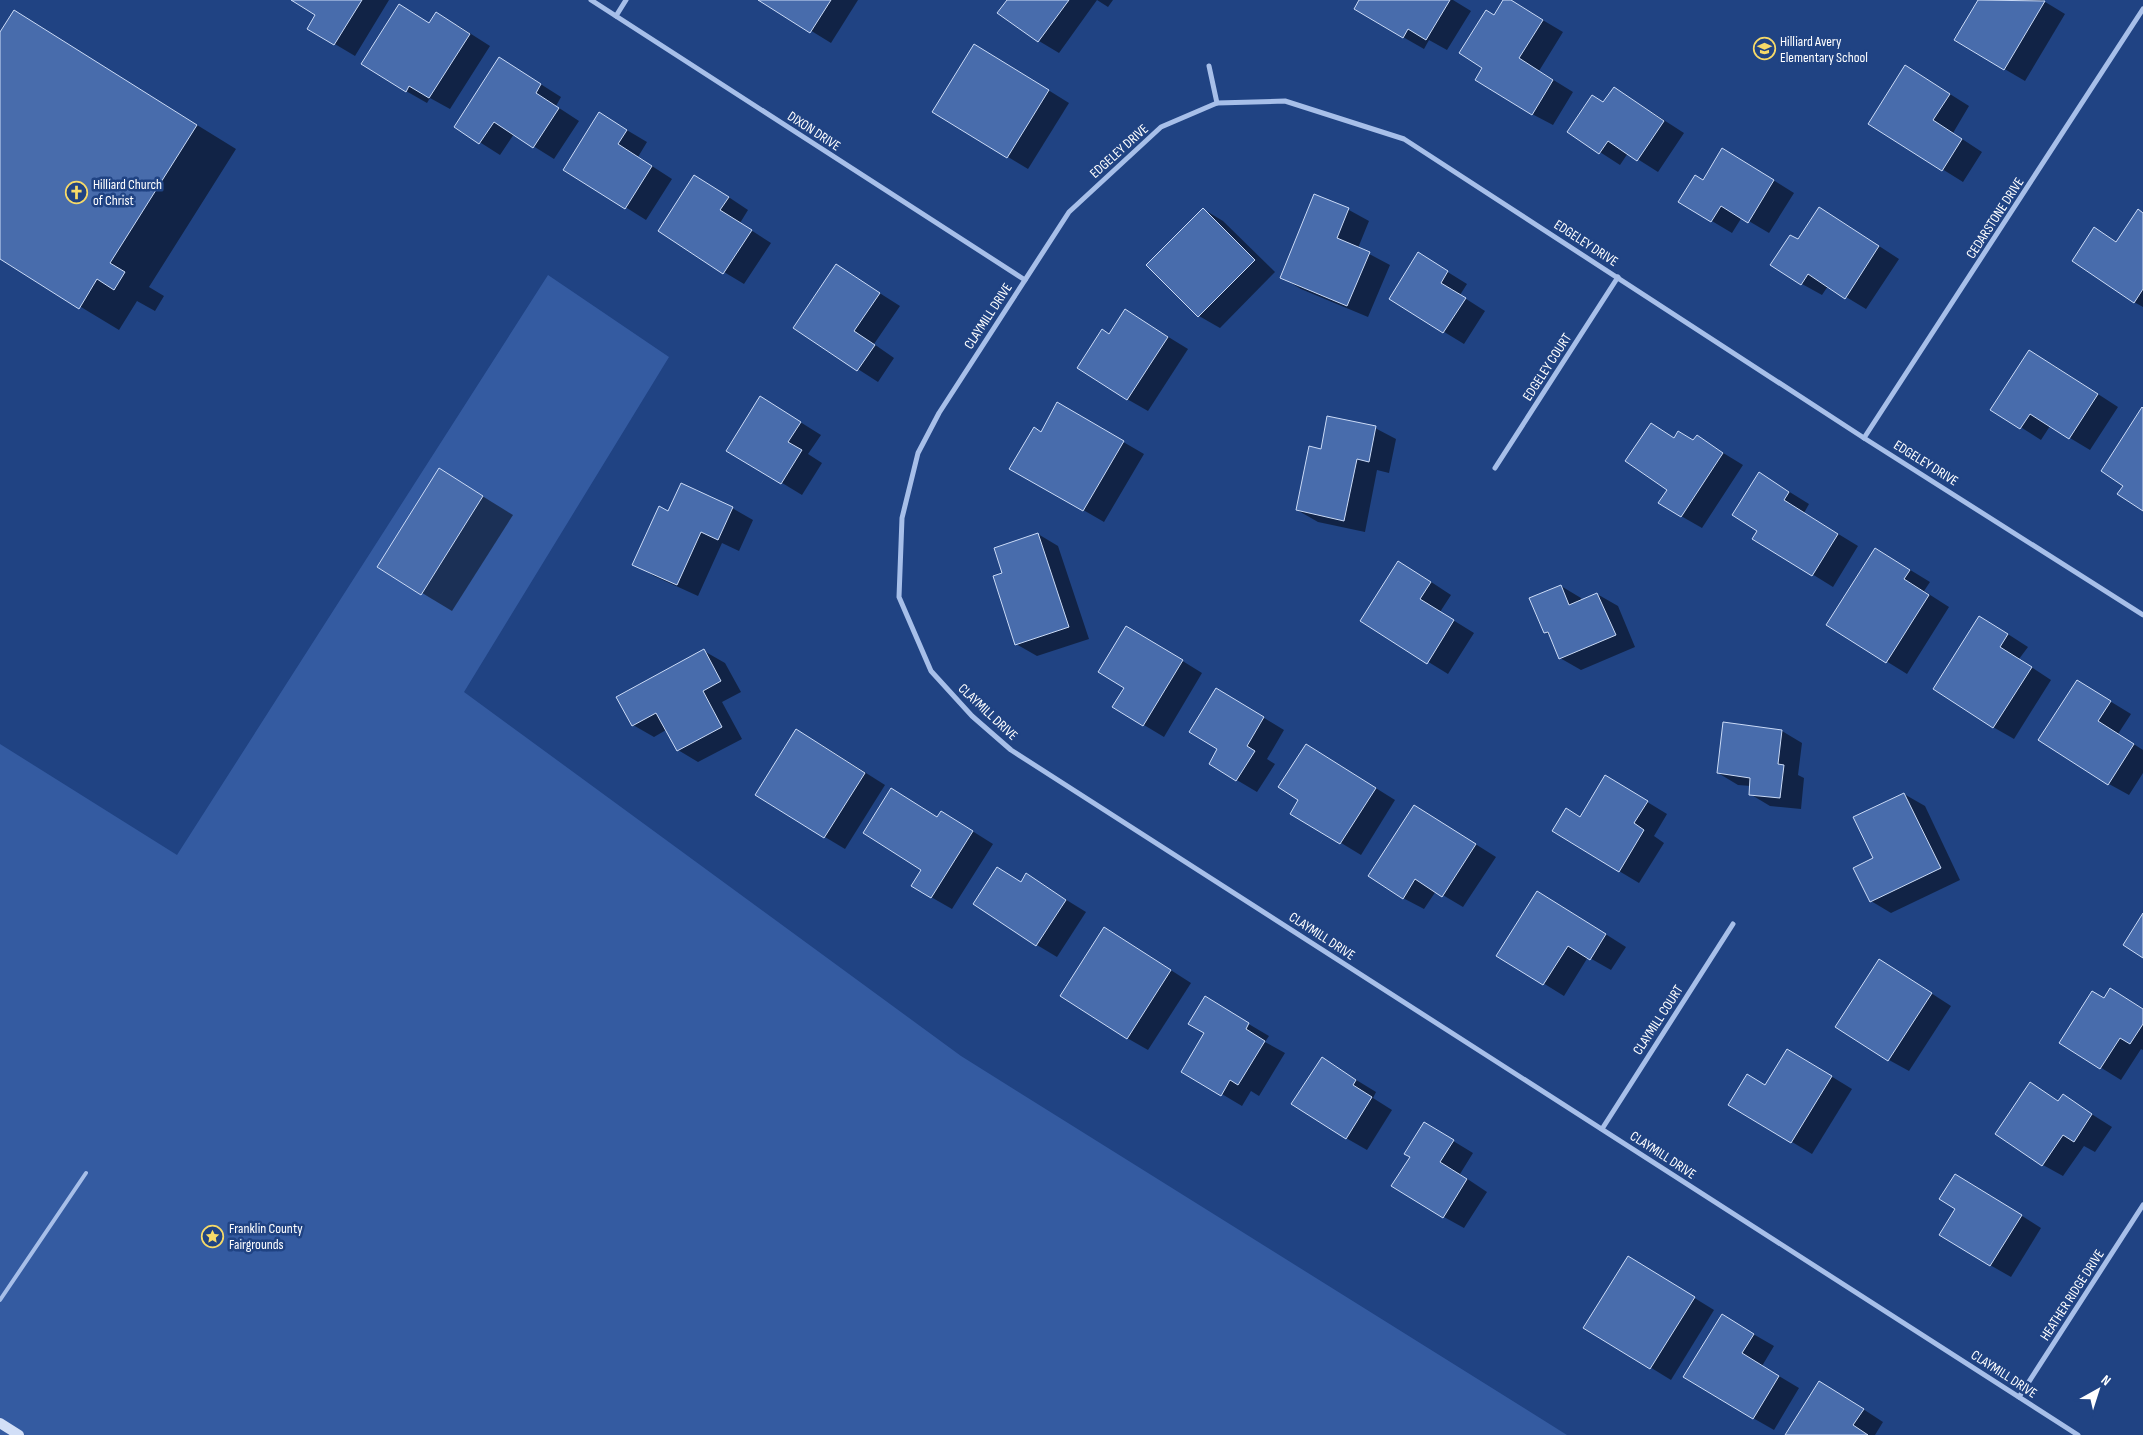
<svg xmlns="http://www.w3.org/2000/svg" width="2143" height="1435" viewBox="0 0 2143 1435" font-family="'Sofia Sans Condensed',sans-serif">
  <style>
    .green { fill: #345ba1 }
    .shadow { fill: #0007 }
    .building { fill: #486cac; stroke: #cbdbf7 }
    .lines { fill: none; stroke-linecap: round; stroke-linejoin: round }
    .lane { stroke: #a7bfe9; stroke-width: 4 }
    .street { stroke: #a7bfe9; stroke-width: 5 }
    .secondary { stroke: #d2dff7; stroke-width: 10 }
    .labels { text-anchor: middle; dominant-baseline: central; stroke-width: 5; stroke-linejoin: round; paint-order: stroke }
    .poi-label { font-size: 14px; fill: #fff; stroke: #204383; text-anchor: start }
    .street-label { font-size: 14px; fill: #fff; stroke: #204383 }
  </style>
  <rect width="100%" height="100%" fill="#204383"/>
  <!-- green -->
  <path class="green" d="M548,275L669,357L464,692L961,1056L1567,1435H0V744L177,855Z"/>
  <!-- shadow -->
  <g class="shadow">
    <path d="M294,0H389L355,56L308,28L317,14Z"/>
    <path d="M761,0H858L831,43Z"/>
    <path d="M1008,0H1113L1108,7L1097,0L1059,53L1039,41L999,12Z"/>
    <path d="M1361,0H1453L1471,11L1447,50L1429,40L1424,49L1403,37Z"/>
    <path d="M1504,0H1509L1563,32L1539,71L1573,92L1553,125L1532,114L1484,68L1495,16Z"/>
    <path d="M1979,0H2042L2065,14L2025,81L1955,40Z"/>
    <path d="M14,12L236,149L149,287L164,296L155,311L137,301L119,330L0,258V31L1,32Z"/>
    <path d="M429,23L457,25L490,46L450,109L430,98L427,103L406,91Z"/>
    <path d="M995,57L1069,103L1028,169L934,112Z"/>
    <path d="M520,71L561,97L556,106L579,121L554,159L514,134L500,155L456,127Z"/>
    <path d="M1926,79L1969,106L1953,133L1982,152L1963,182L1870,124Z"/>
    <path d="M1614,88L1684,133L1658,172L1628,153L1620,165L1569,132L1604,103Z"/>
    <path d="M620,126L647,142L638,157L672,179L646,220L565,169Z"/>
    <path d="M1743,161L1794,193L1769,233L1742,217L1732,233L1680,202L1703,182Z"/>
    <path d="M715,188L748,210L740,223L771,243L744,284L724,272Z"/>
    <path d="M1315,196L1349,210L1369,221L1358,248L1390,265L1368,317L1301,289L1281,277Z"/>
    <path d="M1203,209L1223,221L1275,272L1220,328L1199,316L1147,265Z"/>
    <path d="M2143,214V307L2134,302L2095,229L2117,242Z"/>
    <path d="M1839,220L1899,259L1866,309L1828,286L1822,295L1802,284L1798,241Z"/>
    <path d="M837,266L900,306L874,344L894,358L878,382L794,328Z"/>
    <path d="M1438,266L1467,284L1460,295L1485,311L1464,344L1390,299Z"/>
    <path d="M1126,311L1188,349L1148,411L1127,399L1110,335Z"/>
    <path d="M2050,363L2118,407L2090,450L2050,426L2041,440L1992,409Z"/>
    <path d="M1058,404L1144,454L1104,522L1011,468L1041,433Z"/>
    <path d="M781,410L821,435L808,454L822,463L802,495L728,450Z"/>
    <path d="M1375,428L1396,439L1389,473L1377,470L1365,532L1318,522L1297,510L1322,450Z"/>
    <path d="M1697,437L1743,465L1702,528L1681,516L1669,489L1675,439L1694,441Z"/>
    <path d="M440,470L513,515L452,611L379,567Z"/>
    <path d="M1780,486L1809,504L1804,513L1858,546L1833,587L1754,538Z"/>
    <path d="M732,508L753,520L739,551L722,543L698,596L654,576L634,564L669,513Z"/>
    <path d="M1038,534L1058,546L1089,639L1037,656L1016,644L1004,574Z"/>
    <path d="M1876,549L1930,582L1924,591L1949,607L1907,674L1828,625Z"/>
    <path d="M1419,574L1451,595L1440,612L1474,633L1448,674L1362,621Z"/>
    <path d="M1561,586L1581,598L1582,601L1597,594L1618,606L1635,647L1581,670L1560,658L1551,636L1545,632Z"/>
    <path d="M2000,629L2028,647L2019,659L2051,680L2014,739L1993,727Z"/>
    <path d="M1147,639L1202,673L1164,737L1114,707L1126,688Z"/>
    <path d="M704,651L725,663L741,692L722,702L742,739L698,762L678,750L666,730L654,737L633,725Z"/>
    <path d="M2077,681L2131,714L2118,734L2143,750V773L2129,795L2109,784Z"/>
    <path d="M1236,701L1284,730L1267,759L1275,764L1257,792L1210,764L1219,749Z"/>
    <path d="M1724,724L1782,731L1802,743L1798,775L1804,778L1801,809L1770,806L1750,794L1751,786L1738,785L1718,773Z"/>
    <path d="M817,742L885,785L845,849L825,837Z"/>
    <path d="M1326,757L1395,800L1361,855L1292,813Z"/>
    <path d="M892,789L938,818L942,812L993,844L952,909L931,897Z"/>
    <path d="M1626,789L1667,814L1654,836L1664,843L1639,883L1619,871L1580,818Z"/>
    <path d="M1904,794L1925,806L1960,880L1891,913L1871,901L1875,859Z"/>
    <path d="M1415,806L1496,857L1463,907L1436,891L1424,909L1403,898Z"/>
    <path d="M1026,875L1086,912L1057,957L1037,945Z"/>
    <path d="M1558,904L1626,947L1611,970L1588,957L1564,996L1498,955Z"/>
    <path d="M1105,928L1191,983L1148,1050L1127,1038Z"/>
    <path d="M1900,973L1951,1006L1909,1071L1889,1060Z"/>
    <path d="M2111,990L2143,1009V1050L2141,1049L2121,1080L2061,1043L2105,999Z"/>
    <path d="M1225,1010L1269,1036L1265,1042L1285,1053L1259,1096L1251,1091L1242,1106L1183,1071Z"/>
    <path d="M1322,1059L1376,1092L1373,1098L1392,1110L1367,1150L1346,1138Z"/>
    <path d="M1808,1062L1852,1089L1812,1154L1729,1104Z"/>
    <path d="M2030,1084L2059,1101L2063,1096L2112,1127L2095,1152L2084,1146L2063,1176L2043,1165Z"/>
    <path d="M1445,1136L1473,1153L1460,1174L1487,1192L1464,1228L1444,1217L1411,1157Z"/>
    <path d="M1976,1187L2041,1228L2011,1277L1990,1265Z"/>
    <path d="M1649,1270L1714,1310L1671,1380L1585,1327Z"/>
    <path d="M1722,1316L1774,1346L1762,1366L1799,1388L1774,1430L1753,1418Z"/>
    <path d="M1840,1394L1883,1422L1875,1435H1786Z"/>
  </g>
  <!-- building -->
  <g class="building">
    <path d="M291,0H362L334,45L307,29L315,15Z"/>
    <path d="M758,0H831L810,33Z"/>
    <path d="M1007,0H1069L1038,42L997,13Z"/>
    <path d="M1359,0H1450L1426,40L1408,29L1403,38L1354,9Z"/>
    <path d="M1503,0H1511L1543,20L1519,58L1553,80L1532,115L1475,80L1482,68L1459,53L1486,10L1494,15Z"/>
    <path d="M1978,0L2045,1L2004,70L1954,40Z"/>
    <path d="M399,4L429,23L436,12L470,34L429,98L409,86L406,92L361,64Z"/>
    <path d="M14,10L197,125L110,263L125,272L114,290L97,279L79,309L0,259V32Z"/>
    <path d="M974,44L1049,90L1007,158L932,112Z"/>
    <path d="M499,57L541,84L536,93L559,108L533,148L494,122L479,144L454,127Z"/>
    <path d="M1905,65L1950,94L1933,120L1962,139L1942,171L1868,124Z"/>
    <path d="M1614,87L1664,121L1637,161L1608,141L1599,154L1567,132L1592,95L1603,102Z"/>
    <path d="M599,112L627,130L618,144L652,166L625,209L563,170Z"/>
    <path d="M1722,148L1774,180L1748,223L1721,206L1711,222L1678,202L1695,175L1703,180Z"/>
    <path d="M694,175L729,197L720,210L752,230L723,274L658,231Z"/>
    <path d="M1314,194L1349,208L1337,238L1370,252L1347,306L1280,278Z"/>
    <path d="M1819,207L1879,246L1845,299L1808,274L1801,285L1770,265L1790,235L1798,239Z"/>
    <path d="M1203,208L1255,260L1198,317L1146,265Z"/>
    <path d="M2138,209L2143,213V289L2134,303L2072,261L2094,227L2116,242Z"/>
    <path d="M1418,252L1448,271L1441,283L1466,298L1443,333L1389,299Z"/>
    <path d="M836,264L880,293L854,331L875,345L857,371L793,328Z"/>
    <path d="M1125,309L1168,337L1127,400L1077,368L1102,329L1109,334Z"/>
    <path d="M2029,350L2098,394L2069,439L2030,414L2020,429L1990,410Z"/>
    <path d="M760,396L801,422L788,442L802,450L781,484L726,451Z"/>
    <path d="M1057,402L1124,441L1083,511L1009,469L1034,427L1041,432Z"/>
    <path d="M2142,407L2143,408V511L2117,494L2123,486L2101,471Z"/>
    <path d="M1327,416L1376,426L1369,462L1357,459L1344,521L1296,510L1309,446L1321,449Z"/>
    <path d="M1651,423L1674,438L1678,431L1693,440L1697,435L1723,453L1681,517L1658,503L1667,490L1625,461Z"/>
    <path d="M439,468L483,496L421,595L377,567Z"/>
    <path d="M1759,472L1789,492L1784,500L1838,534L1812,576L1752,539L1757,531L1732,515Z"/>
    <path d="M681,483L733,507L718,540L701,532L677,585L632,565L659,506L668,511Z"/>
    <path d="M1038,533L1069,627L1015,645L993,576L1002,573L994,548Z"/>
    <path d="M1875,548L1910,570L1904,579L1929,595L1886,663L1826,625Z"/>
    <path d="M1398,561L1431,582L1420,599L1454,620L1427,664L1360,621Z"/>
    <path d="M1561,585L1569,605L1597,593L1616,635L1559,659L1548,632L1544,633L1529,598Z"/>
    <path d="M1979,616L2008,634L2000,647L2032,667L1993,728L1933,689Z"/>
    <path d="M1126,626L1183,660L1143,726L1112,707L1124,688L1098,672Z"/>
    <path d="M704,649L721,681L703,691L722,727L677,751L656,713L632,726L616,697Z"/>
    <path d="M2077,680L2111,701L2098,721L2134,744L2108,785L2038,740Z"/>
    <path d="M1216,688L1264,717L1247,746L1255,751L1236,781L1209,764L1217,749L1189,732Z"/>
    <path d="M1723,722L1782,730L1778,764L1784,765L1780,798L1749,795L1750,778L1717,773Z"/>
    <path d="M796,729L865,773L824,838L755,795Z"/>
    <path d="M1306,744L1376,788L1340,844L1290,814L1298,800L1278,787Z"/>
    <path d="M1605,775L1648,801L1634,823L1644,830L1619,872L1552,831L1566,808L1580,817Z"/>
    <path d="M891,788L937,817L941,811L973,831L931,898L911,886L921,870L863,833Z"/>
    <path d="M1904,793L1941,868L1870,902L1853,868L1873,858L1853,817Z"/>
    <path d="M1414,805L1476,844L1442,897L1415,879L1403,899L1368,876Z"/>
    <path d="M997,867L1021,882L1026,873L1066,900L1036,946L973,904Z"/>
    <path d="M1537,891L1606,934L1590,960L1568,946L1543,985L1496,956Z"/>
    <path d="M2143,913V958L2123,945Z"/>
    <path d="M1104,927L1171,970L1127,1039L1060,996Z"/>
    <path d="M1879,959L1932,993L1888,1061L1835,1027Z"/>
    <path d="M2110,988L2143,1009V1024L2130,1044L2120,1038L2100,1069L2059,1043L2092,991L2104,998Z"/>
    <path d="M1205,996L1249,1023L1246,1029L1265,1041L1238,1085L1230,1080L1221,1096L1181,1072L1204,1033L1188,1024Z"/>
    <path d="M1787,1049L1832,1076L1791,1143L1728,1105L1747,1074L1765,1085Z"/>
    <path d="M1322,1057L1356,1080L1353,1085L1372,1097L1346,1139L1291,1104Z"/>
    <path d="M2030,1082L2058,1101L2063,1094L2092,1114L2074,1142L2063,1135L2042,1166L1995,1134Z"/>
    <path d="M1424,1122L1454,1140L1440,1162L1467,1179L1443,1218L1391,1186L1410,1157L1404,1154Z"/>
    <path d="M1955,1174L2022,1215L1990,1266L1939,1235L1955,1209L1939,1199Z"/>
    <path d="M1628,1256L1695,1297L1650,1369L1583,1328Z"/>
    <path d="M1722,1314L1754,1334L1742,1353L1779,1376L1753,1419L1683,1377Z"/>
    <path d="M1819,1381L1864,1409L1853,1425L1868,1435H1785Z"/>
  </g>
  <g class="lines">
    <!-- lane -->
    <path class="lane" d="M0,1300L86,1173"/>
    <!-- street -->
    <g class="street">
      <path d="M591,0L1025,280"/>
      <path d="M616,16L626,0"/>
      <path d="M1209,66L1217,103"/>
      <path d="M1864,438L2143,9"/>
      <path d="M1495,468L1618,277"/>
      <path d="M1602,1129L1733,924"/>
      <path d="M2019,1397L2143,1205"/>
      <path d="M2078,1435L1011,750L972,716L931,671L899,597L902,518L918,453L939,413L1069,212L1161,127L1217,103L1285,101L1404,139L1864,438L2143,615"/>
    </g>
    <!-- secondary -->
    <path class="secondary" d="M0,1423L19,1435"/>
  </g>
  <!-- icons -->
  <defs>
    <symbol id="school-ring" viewBox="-11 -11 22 22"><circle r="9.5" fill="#204383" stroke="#f7da68" stroke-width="1.5"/><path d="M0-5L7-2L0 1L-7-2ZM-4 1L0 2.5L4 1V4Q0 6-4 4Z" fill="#f7da68"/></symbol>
    <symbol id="church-ring" viewBox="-11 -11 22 22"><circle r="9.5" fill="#204383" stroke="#f7da68" stroke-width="1.5"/><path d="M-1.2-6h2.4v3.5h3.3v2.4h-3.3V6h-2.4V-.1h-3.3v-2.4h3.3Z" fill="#f7da68"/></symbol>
    <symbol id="sight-ring" viewBox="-11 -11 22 22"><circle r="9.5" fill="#204383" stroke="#f7da68" stroke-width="1.5"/><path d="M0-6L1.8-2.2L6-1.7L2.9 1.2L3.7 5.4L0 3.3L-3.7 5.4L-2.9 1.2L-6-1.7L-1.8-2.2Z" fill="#f7da68"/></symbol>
  </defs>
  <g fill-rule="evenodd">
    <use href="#school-ring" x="1752" y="36" width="25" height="25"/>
    <use href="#church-ring" x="64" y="180" width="25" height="25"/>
    <use href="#sight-ring" x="200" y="1224" width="25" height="25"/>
  </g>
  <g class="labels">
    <!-- poi labels -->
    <g class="poi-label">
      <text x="1780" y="41">Hilliard Avery<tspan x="1780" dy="16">Elementary School</tspan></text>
      <text x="93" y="184">Hilliard Church<tspan x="93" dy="16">of Christ</tspan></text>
      <text x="229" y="1228">Franklin County<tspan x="229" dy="16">Fairgrounds</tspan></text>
    </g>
    <!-- street labels -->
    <g class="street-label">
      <text transform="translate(814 131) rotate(33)">DIXON DRIVE</text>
      <text transform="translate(1119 151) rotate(-42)">EDGELEY DRIVE</text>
      <text transform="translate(1995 218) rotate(-57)">CEDARSTONE DRIVE</text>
      <text transform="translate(1586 243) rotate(33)">EDGELEY DRIVE</text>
      <text transform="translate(988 316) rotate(-57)">CLAYMILL DRIVE</text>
      <text transform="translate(1547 367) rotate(-57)">EDGELEY COURT</text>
      <text transform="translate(1926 463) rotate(32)">EDGELEY DRIVE</text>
      <text transform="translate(988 712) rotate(43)">CLAYMILL DRIVE</text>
      <text transform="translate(1322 936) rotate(33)">CLAYMILL DRIVE</text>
      <text transform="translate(1658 1020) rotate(-57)">CLAYMILL COURT</text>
      <text transform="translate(1663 1155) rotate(33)">CLAYMILL DRIVE</text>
      <text transform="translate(2072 1295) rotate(-57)">HEATHER RIDGE DRIVE</text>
      <text transform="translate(2004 1374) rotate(33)">CLAYMILL DRIVE</text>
    </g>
  </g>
  <!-- north arrow -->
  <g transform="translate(2098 1390) rotate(39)" stroke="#204383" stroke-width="4" paint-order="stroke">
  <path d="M0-4L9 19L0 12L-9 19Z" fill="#ffffff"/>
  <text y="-8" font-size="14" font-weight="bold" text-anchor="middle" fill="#ffffff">N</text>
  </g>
</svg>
